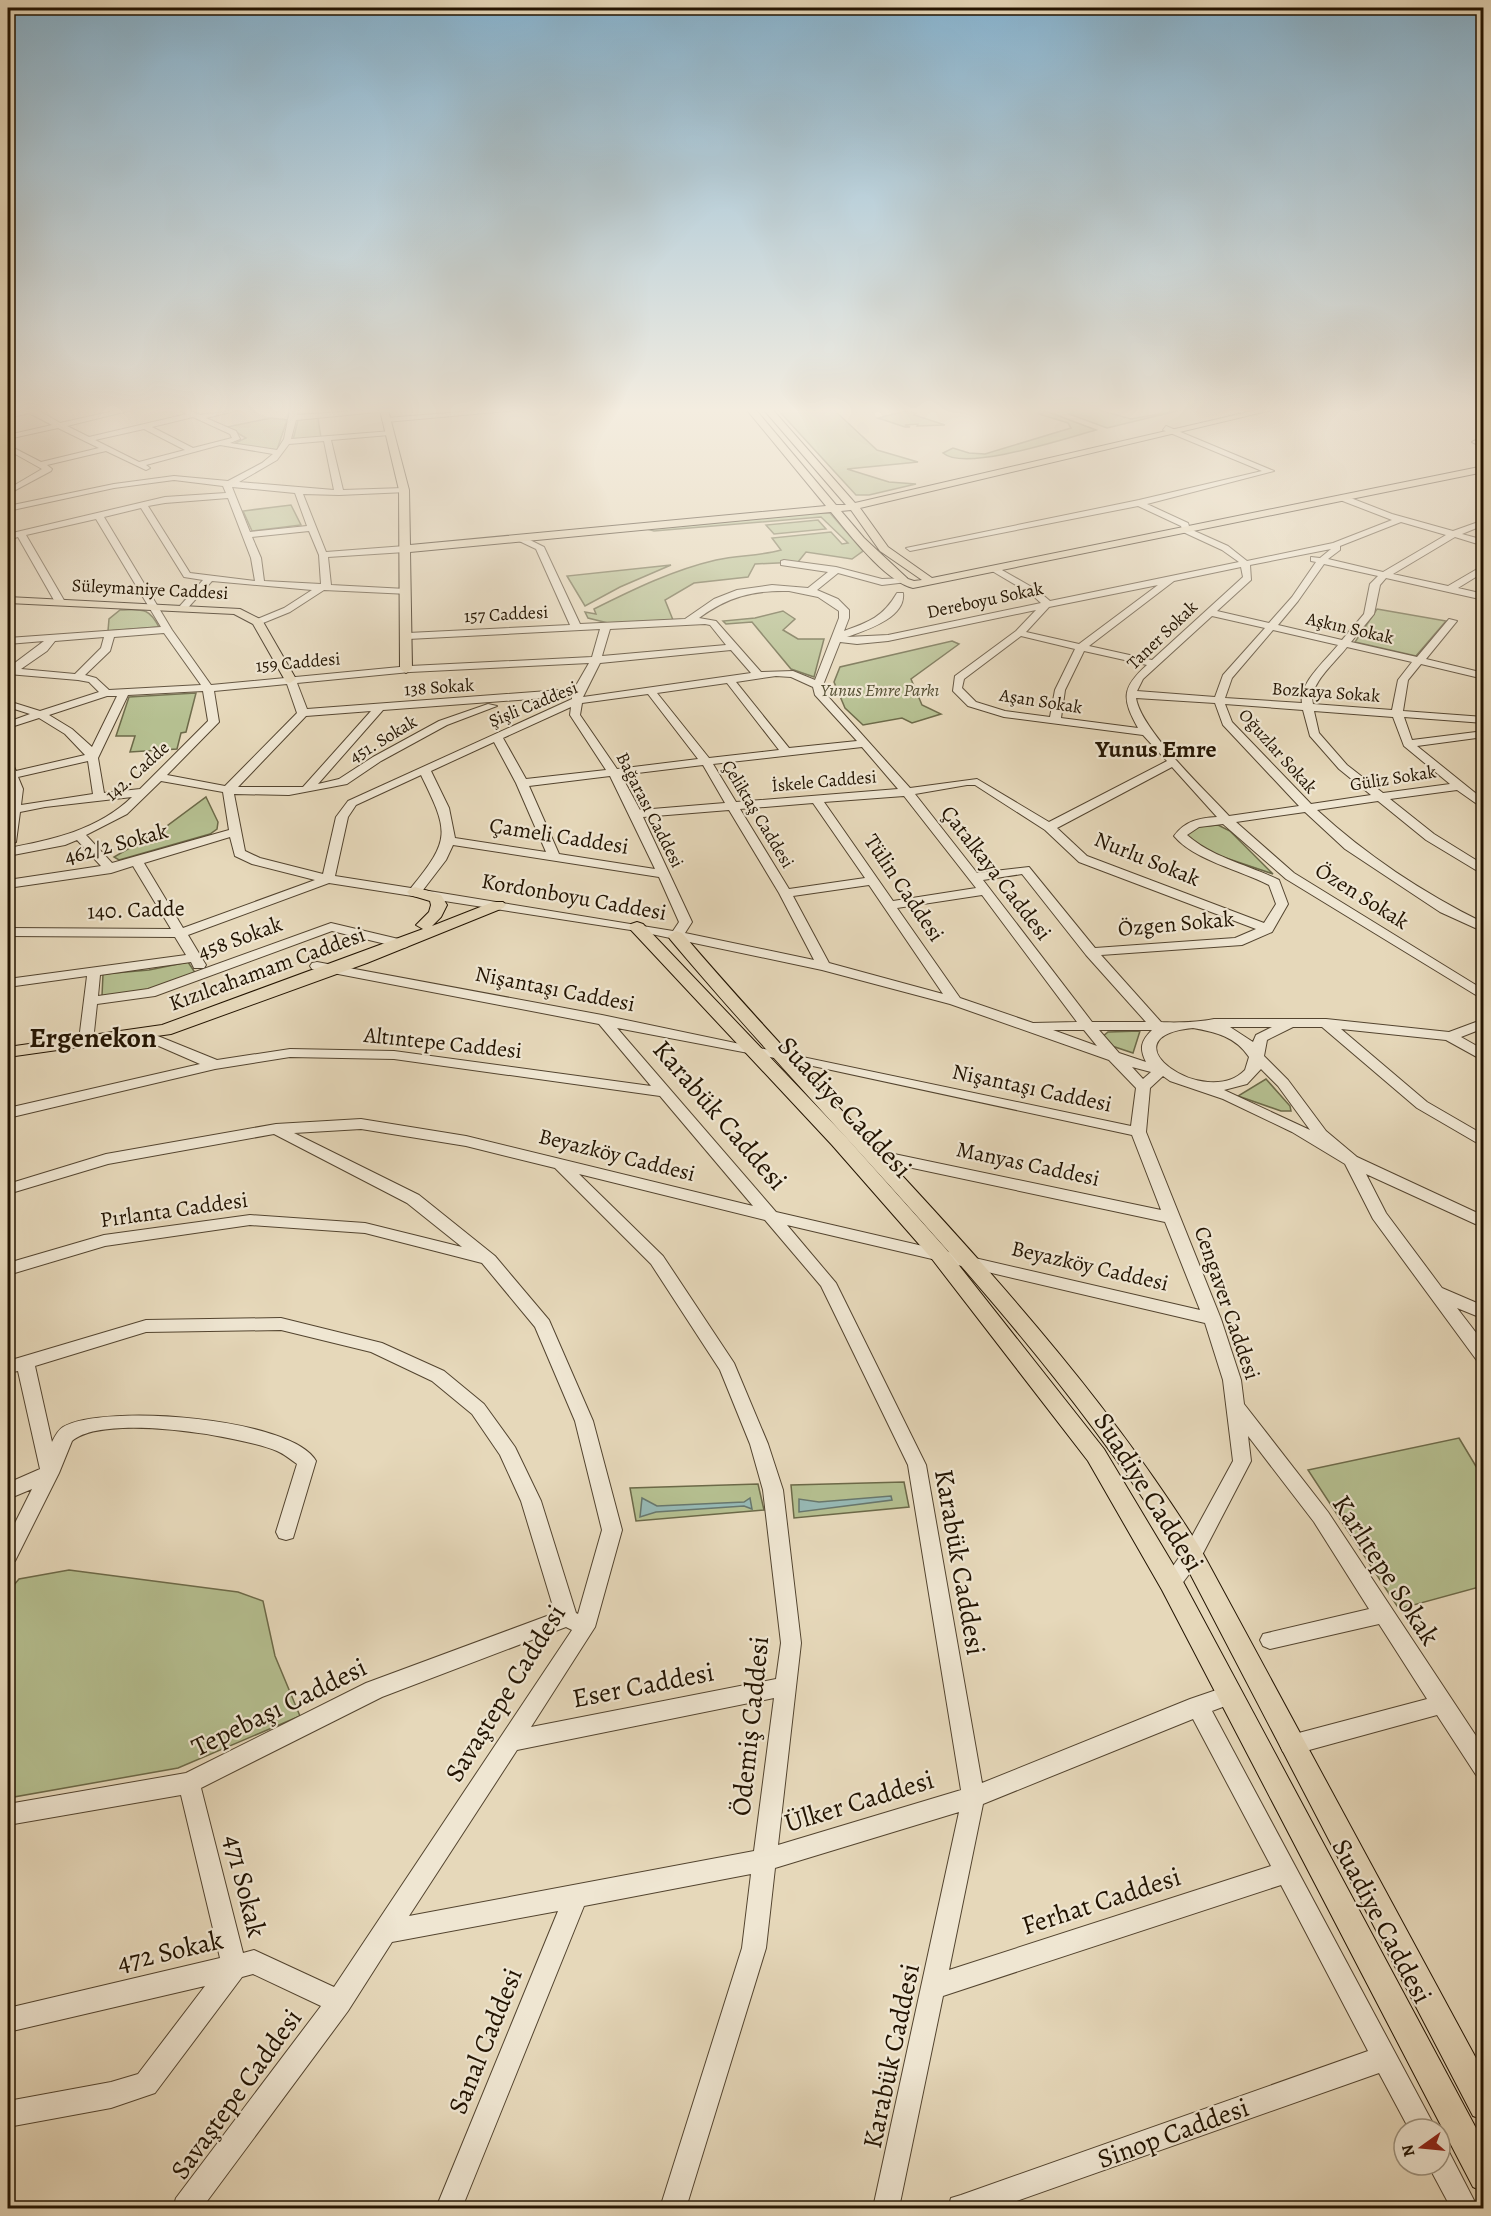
<svg xmlns="http://www.w3.org/2000/svg" width="1491" height="2216" viewBox="0 0 1491 2216" font-family="Alegreya,serif">
  <style>
    .green { fill: #b5bf90; stroke: #6c6948; stroke-width: 1.5 }
    .water { fill: #97b9b5; stroke: #68776d; stroke-width: 1.5 }
    .lines { fill: none; stroke-linecap: round; stroke-linejoin: round }
    .minor-casing { stroke: #53442f; stroke-width: 2 }
    .major-casing { stroke: #221301; stroke-width: 2 }
    .minor { fill: #efe6d2; fill-rule: evenodd }
    .major { fill: #e6d8ba; fill-rule: evenodd }
    .labels { text-anchor: middle; dominant-baseline: central; stroke-width: 4.5; stroke-linejoin: round; paint-order: stroke }
    .far-street-label { font-size: 18px; fill: #221301; stroke: #efe6d2 }
    .far-park-label { font-size: 18px; font-style: italic; fill: #554f33; stroke: #efe6d2 }
    .street-label { font-size: 22px; fill: #221301; stroke: #efe6d2 }
    .far-district-label { font-size: 24px; font-weight: bold; fill: #221301; stroke: #efe6d2 }
    .near-street-label { font-size: 27px; fill: #221301; stroke: #efe6d2 }
    .district-label { font-size: 28px; font-weight: bold; fill: #221301; stroke: #efe6d2 }
  </style>
  <rect width="100%" height="100%" fill="#e6d8ba"/>
  <filter id="stains"><feTurbulence type="fractalNoise" baseFrequency=".00333" numOctaves="4"/><feColorMatrix values="0 0 0 0 .2 0 0 0 0 .09 0 0 0 0 .02 0 0 0 .5 -.17"/></filter>
  <radialGradient id="worn" r=".72"><stop offset=".6" stop-color="#630" stop-opacity="0"/><stop offset="1" stop-color="#630" stop-opacity=".3"/></radialGradient>
  <!-- green -->
  <g class="green">
    <path d="M778,410H834L877,450L918,462L847,469L889,482L916,484L869,495H856Z"/>
    <path d="M1040,410H1043L1096,430C1067,438 965,472 943,453L953,448L969,453L985,454L1071,428L1068,423L1039,414L1045,412Z"/>
    <path d="M1068,410H1099L1131,419L1181,410L1107,428L1069,414L1074,412Z"/>
    <path d="M905,411L916,413L914,415L945,425L917,426L918,424L905,425L910,427H905L878,418Z"/>
    <path d="M271,418L287,420L277,450L233,444L246,438L227,427Z"/>
    <path d="M318,418L321,438L293,440L298,420Z"/>
    <path d="M291,505L301,525L252,531L243,511Z"/>
    <path d="M817,513H830L863,551L852,559L806,552L798,562L755,564L748,577L694,583L665,600L673,620L608,623L588,618L585,612L596,614L594,609C634,589 673,570 716,560C738,555 760,556 781,550L772,538L831,532L842,544L848,543L821,517L654,531L647,529Z"/>
    <path d="M818,520L826,529L774,534L766,525Z"/>
    <path d="M671,565L620,587L585,606L567,576Z"/>
    <path d="M1377,609L1446,621L1416,656L1355,642Z"/>
    <path d="M120,610C141,610 148,606 159,627L108,631L109,619Z"/>
    <path d="M783,611L795,619L783,630L798,639H824L814,677L791,669L752,622L726,624L723,621L755,618Z"/>
    <path d="M952,641L959,644L911,679L922,705L941,714L912,723L902,718L863,725L845,708L834,682L840,667Z"/>
    <path d="M196,693L186,732L181,733L177,749L130,752L135,736H116L129,697Z"/>
    <path d="M206,797L218,822L217,829L210,834L119,860L114,857L164,828Z"/>
    <path d="M1218,825L1230,831L1273,874L1214,854L1185,836L1195,827Z"/>
    <path d="M188,962L196,974L150,990L102,996L103,974L149,970Z"/>
    <path d="M1140,1031L1133,1053L1109,1045L1102,1037L1108,1032Z"/>
    <path d="M1266,1079L1290,1106L1291,1111H1281L1238,1096Z"/>
    <path d="M1459,1438L1483,1478V1586L1399,1609L1308,1470Z"/>
    <path d="M904,1482L909,1507L794,1518L791,1485Z"/>
    <path d="M758,1484L764,1510L636,1521L630,1488Z"/>
    <path d="M69,1570L238,1592L263,1601L275,1656L300,1716L178,1768L8,1798V1592L19,1579Z"/>
  </g>
  <!-- water -->
  <g class="water">
    <path d="M891,1496L892,1500L799,1512V1499L819,1502Z"/>
    <path d="M642,1498L657,1506L744,1502L750,1498L752,1509L744,1506L656,1512L640,1517Z"/>
  </g>
  <g class="lines">
    <defs>
      <g id="minor">
        <path d="M24,410H38L60,423L118,410H132L67,426L89,437L187,414L179,410H189L200,415L239,410L206,418L236,431L240,439L230,443L277,450L284,439L290,410H298L297,415L369,410L388,411L296,420L291,439L392,431L389,435L331,440L343,490L404,488H407V492L339,495L303,494L326,552L405,546L409,549L405,552L328,557L331,585L406,589L409,590V594L324,590L290,612L258,625L255,624V620L284,608L312,590L212,581L185,611H179V607L203,580L184,577L141,508L104,517L172,630L211,685L410,666L592,657L600,629L408,639L403,636L408,633L570,625L536,549L517,540L516,538L520,535L544,547L580,624L685,619L714,599L737,590L772,585L808,588L828,572L781,565V561L784,560L836,567L882,579L907,578V582L882,585L838,573L817,590L838,599L849,610V618L844,631C869,622 883,617 897,593H903C906,618 866,630 847,637L888,635L1041,603L1031,594L992,571V567L995,566L1037,590L1050,601L1239,562L1222,550L1183,532L1181,526L1138,506L910,551L906,548L1139,500L1262,471L1163,430L1166,426L1274,471L1147,504L1188,523L1190,529L1228,546L1247,561L1333,543L1392,520L1340,500V496L1343,495L1392,514L1453,531L1484,520V525L1462,534L1484,540V546L1455,537L1393,574L1448,586L1484,565V572L1458,588L1484,594V600L1386,578L1380,585L1374,614L1351,642L1417,657L1449,619L1457,621L1426,659L1484,673V679L1421,664L1408,680L1403,711L1484,717V723L1404,717L1412,740L1484,731V737L1417,746L1484,800V809L1457,790L1390,799L1434,834L1484,865V875L1426,840L1378,801L1317,810C1366,855 1423,893 1484,923V932L1440,912L1345,849L1305,812L1236,822L1294,873L1484,990V1000L1286,879L1223,824L1199,827L1187,835C1213,858 1249,865 1279,880L1288,904L1272,932L1242,945L1101,955L1161,1022C1176,1023 1201,1022 1214,1019H1326L1449,1032L1484,1019V1028L1461,1037L1484,1050V1061L1446,1040L1341,1029L1427,1102L1484,1135V1147L1417,1108L1322,1027H1293L1267,1040L1264,1056L1288,1080L1326,1131L1357,1157L1484,1216V1228L1366,1174L1386,1213L1442,1288L1484,1306V1319L1457,1308L1484,1343V1363L1478,1362L1373,1219L1345,1164L1292,1132L1223,1099L1170,1081L1163,1076L1150,1088L1146,1132L1221,1319L1241,1380L1244,1404L1328,1512L1484,1748V1778L1476,1775L1437,1715L1291,1755L1283,1752L1280,1745L1283,1738L1291,1735L1427,1699L1379,1624L1270,1649L1263,1646L1260,1640L1263,1634L1369,1609L1314,1522L1248,1436L1251,1461L1199,1561L1178,1589L1171,1591L1164,1589L1161,1583L1185,1549L1233,1461L1223,1380L1205,1323L787,1225L836,1283L926,1465L982,1783L1190,1699L1228,1686L1236,1688L1239,1695L1236,1702L1212,1711L1436,2129H1409L1379,2073L997,2208H948L951,2198L961,2195L1368,2051L1281,1885L943,1996L899,2208H873L959,1812L775,1868L766,1948L686,2208H660L742,1948L751,1874L584,1906L462,2208H436L558,1911L392,1942L348,2011L202,2208H173L176,2198L321,2006L253,1974L242,1977L155,2093L111,2108L8,2127V2101L111,2082L138,2074L205,1986L8,2032V2008L220,1958L181,1795L8,1825V1804L186,1773L366,1683L555,1613L521,1501L500,1455L472,1414L432,1381L371,1352L281,1330L146,1332L35,1366L52,1442C55,1436 58,1430 63,1427C104,1403 293,1418 316,1461L293,1538L286,1540L279,1538L276,1532L297,1464C290,1459 284,1454 277,1451C240,1436 104,1413 72,1441L59,1473L15,1561L8,1563V1537L32,1489L8,1499V1483L40,1469L18,1371L8,1373V1361L146,1320L281,1318L382,1343L444,1371L484,1404L515,1447L541,1501L576,1613L578,1614L602,1530L575,1421L535,1327L482,1263L365,1233L250,1225L105,1246L8,1275V1263L104,1235L250,1215L365,1223L462,1247L407,1203L274,1134L108,1164L8,1194V1184L106,1154L276,1124L361,1119L466,1136L753,1206L660,1096L394,1059L290,1057L215,1069L8,1118V1108L200,1064L138,1037L136,1034L143,1030L217,1060L290,1049L394,1051L651,1086L599,1024L312,969L310,966L312,963L317,962L602,1015L1131,1126L1136,1088L1109,1060L950,1004L822,970L637,931L329,883L188,935L206,965L204,968H194L191,962L100,975L98,996L148,989L331,923L407,941L409,944L407,947L402,948L332,931L155,996L97,1004L94,1032L87,1036L82,1035L80,1032L87,976L8,987V979L186,955L175,937L8,936V928L171,929L133,866L111,873L8,888V880L101,866L77,840L65,845L8,856V848C52,840 98,830 132,797L45,807L20,812L16,842L8,845V808L11,789L8,779V764L13,765L16,771L85,755L65,734L39,718L8,728V722L30,714L8,707V701L40,711L99,692L89,682L78,680L8,674V668L44,641L8,644V638L161,627L96,519L26,535L65,602L60,605L55,602L18,537L8,540V534L165,497L226,493L223,486L174,480L114,488L8,511V506L114,484L174,476L228,481L262,463L273,454L220,445L146,465L150,468L146,470L106,451L47,465L52,469L51,471L8,494V489L42,469L8,450V445L41,462L99,448L58,428L8,439V435L52,425L29,413L8,418V414ZM193,417L230,434L232,438L193,448L152,427ZM144,429L185,450L139,462L95,440ZM324,441L334,490L239,482L277,460L289,444ZM232,487L295,493L307,526L250,532ZM228,498L251,558L255,581L190,573L148,506L165,503ZM1401,522L1446,535L1383,572L1328,559L1340,550V546ZM309,531L319,555L321,584L264,581L261,558L252,537ZM1331,549L1320,558L1311,557V561L1316,562L1292,597L1269,623L1217,611L1251,580L1250,565ZM1324,564L1378,576L1370,584L1364,614L1342,640L1278,625L1298,601ZM1241,567L1243,577L1152,660L1089,646L1174,581ZM1158,585L1079,644L1026,632L1049,607ZM789,591L818,597L839,611V618L815,680L793,671L761,672L716,621L699,618C728,597 753,590 789,591ZM1036,610L1016,631L955,676L953,691L968,706L1004,717L1143,735L1167,761L1049,822L977,779L910,788L824,692L823,685L840,642L857,644L888,641ZM1212,616L1265,628L1223,675L1215,697L1137,691L1143,679ZM705,624L710,625L726,645L602,656L610,629ZM1273,630L1338,645C1327,659 1298,684 1302,703L1225,698L1232,678ZM164,633L201,685L109,690L96,678L85,675L110,651L114,637ZM1021,636L1075,649L1055,690L1050,717L1005,711L976,702L962,688L964,679ZM104,637L101,648L75,674L21,669L47,651L55,641ZM1347,647L1412,662L1398,680L1392,710L1313,704C1308,684 1336,662 1347,647ZM731,650L751,673L583,697L600,663ZM1084,651L1147,665C1121,688 1122,699 1138,728L1061,718L1065,690ZM589,663L574,689L307,709L297,683L410,672ZM776,676L791,677L813,687L815,695L857,741L789,748L736,682ZM727,683L779,750L709,758L657,693ZM287,684L297,713L225,786L167,775L219,722L214,691ZM203,691L208,721L140,789L104,793L98,758L128,695ZM648,694L698,759L617,769L580,715L582,703ZM107,696H117L92,747L72,729L49,715ZM572,696V699L348,801L336,817L323,874L260,858L245,851L234,794L289,795L347,784L381,761L447,725L497,706L488,704L439,721L373,757L339,779L318,784L383,710ZM1136,698L1215,703L1223,725L1299,806L1229,816C1205,790 1141,730 1136,698ZM1225,704L1303,710L1310,736L1339,769L1371,795L1311,804L1232,722ZM571,707L570,715L606,770L526,779L503,738ZM371,711L303,787H238L306,716ZM1314,711L1393,717L1404,746L1450,784L1383,793L1347,765L1319,733ZM494,742L516,783L546,852L455,838L449,808L431,771ZM862,747L898,789L736,802L713,764ZM88,761L93,794L21,805L23,789L18,777ZM703,765L725,803L640,810L621,775ZM1172,767L1217,817C1199,818 1185,821 1174,836C1194,860 1240,870 1269,885L1276,904L1264,923L1087,856L1057,828ZM421,775C449,832 451,839 411,888L335,876L348,817L356,805ZM610,776L655,869L559,854L529,786ZM161,781L223,792L229,830L112,863L86,835L127,814ZM967,785H975L1045,830L1079,862L1256,929L1235,938L1095,948L1029,867L977,873L915,794ZM904,796L976,888L893,901L824,802ZM813,803L865,878L789,889L740,809ZM729,810L779,893L814,960L685,933L692,922L643,817ZM230,837L235,856L252,864L315,880L183,928L144,863ZM453,845L659,877L679,922L673,931L423,890L446,860ZM1022,874L1086,955L1146,1022H1092L983,880ZM869,885L943,994L829,963L793,896ZM982,895L1077,1022L1033,1023L960,998L897,908ZM1230,1027H1272L1256,1035L1253,1042ZM617,1028L785,1060L1132,1135L1161,1210L875,1150L867,1155L875,1160L1165,1222L1200,1310L776,1212ZM1193,1028C1216,1032 1236,1037 1249,1057L1245,1070C1206,1111 1101,1037 1193,1028ZM1053,1030H1084L1097,1046ZM1099,1030H1152C1141,1041 1139,1048 1146,1062L1119,1053ZM1132,1067L1151,1072L1143,1079ZM1261,1069L1278,1086L1310,1130L1224,1090L1247,1084ZM361,1129L466,1146L555,1168L651,1264L720,1370L750,1444L763,1490L781,1643L776,1679L531,1727L595,1627L622,1530L593,1421L549,1320L495,1256L419,1195L294,1133ZM579,1174L765,1220L821,1286L908,1465L961,1790L778,1845L801,1643L783,1490L768,1444L734,1363L663,1256ZM566,1627L572,1630L334,1987L254,1950L243,1953L201,1788L382,1697ZM774,1698L754,1851L409,1916L517,1750ZM1193,1719L1271,1866L949,1970L983,1804Z"/>
        <path d="M486,410H518L386,422L382,420L386,418Z"/>
        <path d="M1484,436V448L1472,442Z"/>
        <path d="M1440,2148L1449,2152L1478,2208H1451L1428,2165H1440Z"/>
      </g>
      <g id="major">
        <path d="M380,410H388L409,490L410,545L826,506L747,410H756L836,505H846L764,410H773L855,503L1257,410H1272L860,508L888,547L932,578L1484,466V472L913,588C885,581 850,535 831,512L410,552L412,669L406,673L400,669L399,490ZM851,510L880,551L922,580L914,581L908,579L864,538L841,511Z"/>
        <path d="M8,597L240,609L262,620L296,679L290,683L286,682L253,624L234,614L8,603Z"/>
        <path d="M415,887L441,895L447,905L441,917L432,926L493,902H503L506,905L503,908L367,963L171,1034L8,1057V1047L162,1025L423,929L416,925L429,912L431,905L430,901L410,895L407,892L410,889Z"/>
        <path d="M637,922L643,924L846,1137L946,1249L1104,1449L1180,1576L1484,2143V2192L1473,2187L1162,1590L1088,1461L932,1259L832,1145L631,930L629,927L631,924Z"/>
        <path d="M676,931L682,933C856,1137 1058,1319 1200,1548L1484,2073V2120L1473,2116L1184,1562C1043,1330 843,1145 670,939L668,936Z"/>
      </g>
    </defs>
    <!-- minor casing -->
    <use href="#minor" class="minor-casing"/>
    <!-- major casing -->
    <use href="#major" class="major-casing"/>
    <!-- minor -->
    <use href="#minor" class="minor"/>
    <!-- major -->
    <use href="#major" class="major"/>
  </g>
  <!-- sky -->
  <linearGradient id="sky" x2="0" y2="1"><stop stop-color="#87b6d4"/><stop offset="0.57" stop-color="#f4ede0"/><stop offset="1" stop-color="#f4ede0" stop-opacity="0"/></linearGradient>
  <rect width="1491" height="720" fill="url(#sky)"/>
  <g class="labels">
    <!-- far-street labels -->
    <g class="far-street-label">
      <text transform="translate(150 589) rotate(3)">Süleymaniye Caddesi</text>
      <text transform="translate(985 600) rotate(-12)">Dereboyu Sokak</text>
      <text transform="translate(506 614) rotate(-3)">157 Caddesi</text>
      <text transform="translate(1350 628) rotate(13)">Aşkın Sokak</text>
      <text transform="translate(1162 635) rotate(-44)">Taner Sokak</text>
      <text transform="translate(298 662) rotate(-5)">159 Caddesi</text>
      <text transform="translate(439 687) rotate(-4)">138 Sokak</text>
      <text transform="translate(1326 692) rotate(4)">Bozkaya Sokak</text>
      <text transform="translate(1041 701) rotate(9)">Aşan Sokak</text>
      <text transform="translate(533 704) rotate(-22)">Şişli Caddesi</text>
      <text transform="translate(383 739) rotate(-31)">451. Sokak</text>
      <text transform="translate(1278 751) rotate(48)">Oğuzlar Sokak</text>
      <text transform="translate(137 771) rotate(-42)">142. Cadde</text>
      <text transform="translate(1393 778) rotate(-9)">Güliz Sokak</text>
      <text transform="translate(824 781) rotate(-5)">İskele Caddesi</text>
      <text transform="translate(650 810) rotate(63)">Bağarası Caddesi</text>
      <text transform="translate(758 814) rotate(59)">Çeliktaş Caddesi</text>
    </g>
    <!-- far-park labels -->
    <g class="far-park-label">
      <text x="880" y="690">Yunus Emre Parkı</text>
    </g>
    <!-- street labels -->
    <g class="street-label">
      <text transform="translate(559 836) rotate(9)">Çameli Caddesi</text>
      <text transform="translate(116 844) rotate(-15)">462/2 Sokak</text>
      <text transform="translate(1147 859) rotate(22)">Nurlu Sokak</text>
      <text transform="translate(996 873) rotate(52)">Çatalkaya Caddesi</text>
      <text transform="translate(904 888) rotate(56)">Tülin Caddesi</text>
      <text transform="translate(1362 896) rotate(32)">Özen Sokak</text>
      <text transform="translate(574 897) rotate(10)">Kordonboyu Caddesi</text>
      <text transform="translate(136 910) rotate(-2)">140. Cadde</text>
      <text transform="translate(1176 924) rotate(-5)">Özgen Sokak</text>
      <text transform="translate(240 938) rotate(-20)">458 Sokak</text>
      <text transform="translate(267 969) rotate(-20)">Kızılcahamam Caddesi</text>
      <text transform="translate(555 989) rotate(11)">Nişantaşı Caddesi</text>
      <text transform="translate(443 1043) rotate(6)">Altıntepe Caddesi</text>
      <text transform="translate(1032 1088) rotate(12)">Nişantaşı Caddesi</text>
      <text transform="translate(617 1155) rotate(14)">Beyazköy Caddesi</text>
      <text transform="translate(1028 1164) rotate(12)">Manyas Caddesi</text>
      <text transform="translate(174 1210) rotate(-8)">Pırlanta Caddesi</text>
      <text transform="translate(1090 1266) rotate(13)">Beyazköy Caddesi</text>
      <text transform="translate(1227 1303) rotate(71)">Cengaver Caddesi</text>
    </g>
    <!-- far-district labels -->
    <g class="far-district-label">
      <text x="1156" y="749">Yunus Emre</text>
    </g>
    <!-- near-street labels -->
    <g class="near-street-label">
      <text transform="translate(845 1107) rotate(47)">Suadiye Caddesi</text>
      <text transform="translate(720 1115) rotate(49)">Karabük Caddesi</text>
      <text transform="translate(1149 1492) rotate(58)">Suadiye Caddesi</text>
      <text transform="translate(960 1562) rotate(80)">Karabük Caddesi</text>
      <text transform="translate(1386 1570) rotate(57)">Karlıtepe Sokak</text>
      <text transform="translate(643 1685) rotate(-11)">Eser Caddesi</text>
      <text transform="translate(505 1693) rotate(-58)">Savaştepe Caddesi</text>
      <text transform="translate(279 1707) rotate(-26)">Tepebaşı Caddesi</text>
      <text transform="translate(750 1726) rotate(-84)">Ödemiş Caddesi</text>
      <text transform="translate(859 1801) rotate(-17)">Ülker Caddesi</text>
      <text transform="translate(245 1886) rotate(76)">471 Sokak</text>
      <text transform="translate(1101 1901) rotate(-18)">Ferhat Caddesi</text>
      <text transform="translate(1382 1921) rotate(62)">Suadiye Caddesi</text>
      <text transform="translate(170 1951) rotate(-13)">472 Sokak</text>
      <text transform="translate(485 2041) rotate(-68)">Sanal Caddesi</text>
      <text transform="translate(891 2056) rotate(-78)">Karabük Caddesi</text>
      <text transform="translate(236 2094) rotate(-54)">Savaştepe Caddesi</text>
      <text transform="translate(1173 2133) rotate(-20)">Sinop Caddesi</text>
    </g>
    <!-- district labels -->
    <g class="district-label">
      <text x="93" y="1038">Ergenekon</text>
    </g>
  </g>
  <!-- margin -->
  <rect width="1491" height="2216" fill="none" stroke="#e6d8ba" stroke-width="30"/>
  <rect x="9" y="9" width="1473" height="2198" fill="none" stroke="#221301" stroke-width="3"/>
  <rect x="15" y="15" width="1461" height="2186" fill="none" stroke="#221301" stroke-width="1.5"/>
  <!-- north arrow -->
  <g transform="translate(1422 2147) rotate(255)"><circle r="28" fill="#efe6d2" stroke="#9d927e" stroke-width="1.5"/>
  <path d="M0-4.5L10 22L0 15L-10 22Z" fill="#8f2418"/>
  <text y="-9" font-size="16" font-weight="bold" text-anchor="middle" fill="#221301">N</text>
  </g>
  <rect width="100%" height="100%" filter="url(#stains)"/>
  <rect width="100%" height="100%" fill="url(#worn)"/>
</svg>
